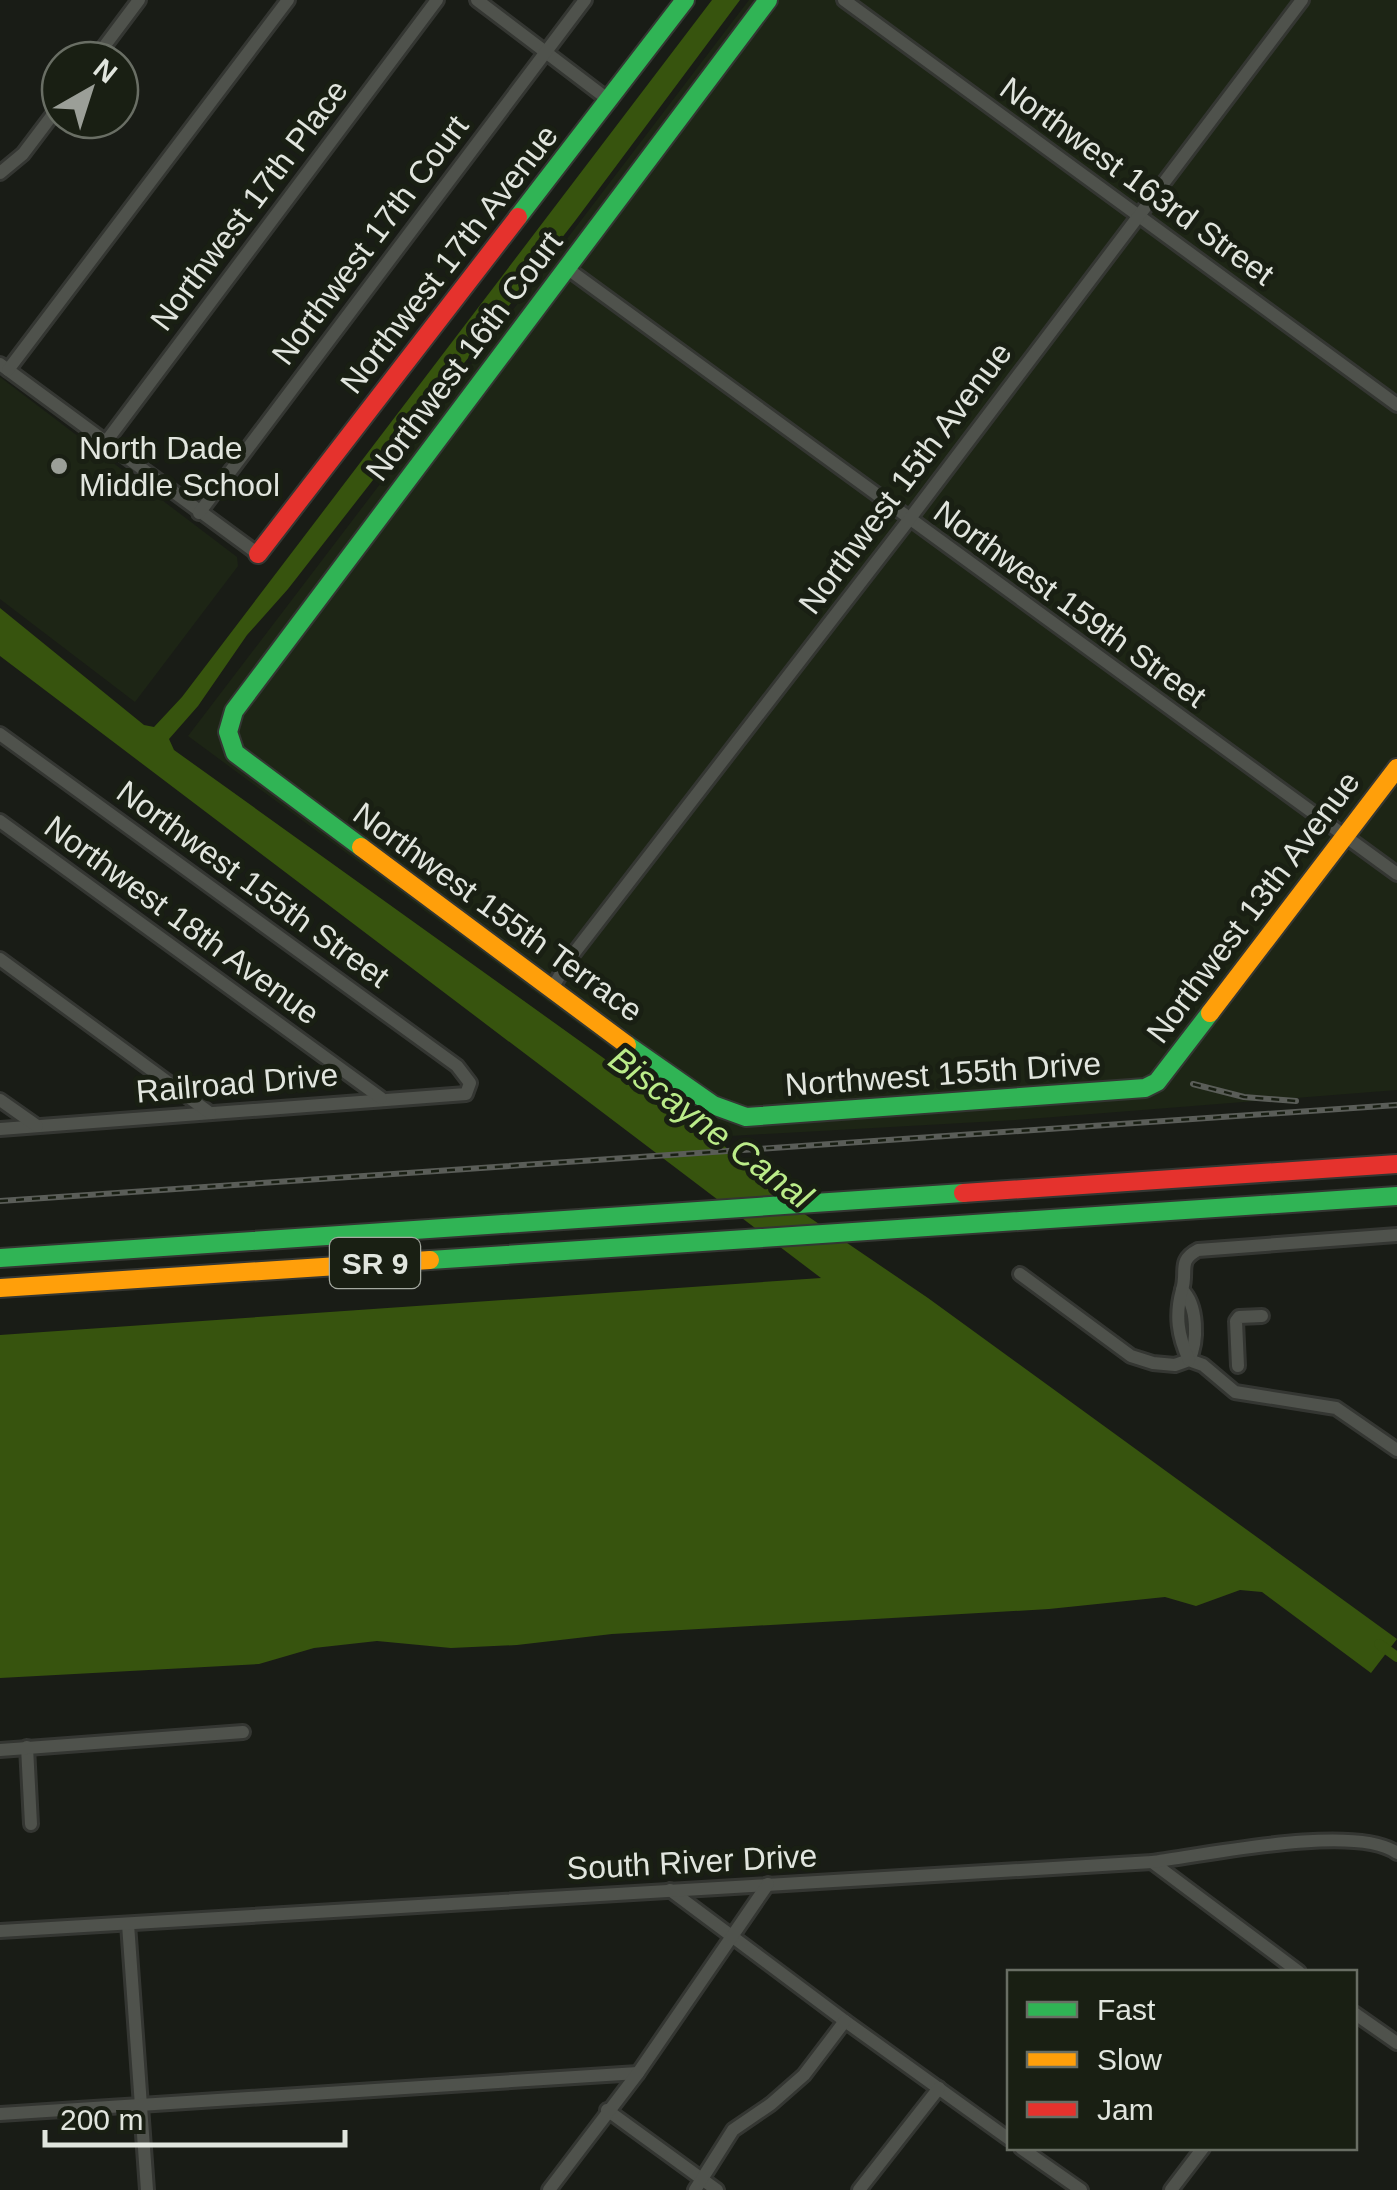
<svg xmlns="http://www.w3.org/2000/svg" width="1397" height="2190" viewBox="0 0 1397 2190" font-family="Arial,sans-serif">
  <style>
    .built { fill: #1d2515 }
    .water { fill: #37540e }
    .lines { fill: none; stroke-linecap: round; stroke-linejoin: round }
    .canal { stroke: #37540e; stroke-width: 10 }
    .street-casing { stroke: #343632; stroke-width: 18 }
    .fast-casing { stroke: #343632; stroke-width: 22 }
    .slow-casing { stroke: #343632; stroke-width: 22 }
    .jam-casing { stroke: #343632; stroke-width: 22 }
    .street { stroke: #4f524c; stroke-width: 12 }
    .fast { stroke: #30b455; stroke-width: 18 }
    .slow { stroke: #ff9f0a; stroke-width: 18 }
    .jam { stroke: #e5322d; stroke-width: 18 }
    .rail-casing { stroke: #5a5d58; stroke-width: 6 }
    .rail { stroke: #191f13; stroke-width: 2.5; stroke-dasharray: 8; stroke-linecap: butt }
    .poi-dot { fill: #9b9f98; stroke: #191f13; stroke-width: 4 }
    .labels { text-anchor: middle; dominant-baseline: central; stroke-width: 10; stroke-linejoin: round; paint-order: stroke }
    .shield { fill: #191f13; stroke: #a5aaa1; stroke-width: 2.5 }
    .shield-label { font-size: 30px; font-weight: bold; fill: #e1e5de }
    .street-label { font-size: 32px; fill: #e1e5de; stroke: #191f13 }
    .poi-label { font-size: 32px; fill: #e1e5de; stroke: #191f13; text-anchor: start }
    .water-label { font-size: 35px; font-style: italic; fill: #bbec89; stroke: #191f13 }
  </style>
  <rect width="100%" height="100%" fill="#191c16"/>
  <!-- built -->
  <g class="built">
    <path d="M749,0H1397V1090L1016,1120L730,1136L188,736Z"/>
    <path d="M0,377L237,557L238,566L135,702L0,599Z"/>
  </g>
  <!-- water -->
  <path class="water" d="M712,0H740L575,221L288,589L247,635L198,706L169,739L174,750L715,1138L800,1211L928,1298L1397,1639L1371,1673L1262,1592L1240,1590L1196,1606L1165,1597L1049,1609L612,1634L517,1645L451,1648L377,1641L314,1648L259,1664L0,1678V1335L821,1278L0,656V608L144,725L154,727L182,697Z"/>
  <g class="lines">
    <!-- canal -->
    <path class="canal" d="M1379,1644L1397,1657"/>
    <defs>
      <g id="street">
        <path d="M477,0L610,101"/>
        <path d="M844,0L1397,405"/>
        <path d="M94,60L139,0"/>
        <path d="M0,173L23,154L60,105"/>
        <path d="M568,269L1397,874"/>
        <path d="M0,364L258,554"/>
        <path d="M8,370L288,0"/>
        <path d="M105,443L437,0"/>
        <path d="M199,513L585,0"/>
        <path d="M0,734L457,1066L470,1083L466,1094L0,1129"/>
        <path d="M0,821L381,1098"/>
        <path d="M0,959L210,1113"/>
        <path d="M551,990L571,957L908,521L1302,0"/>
        <path d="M0,1100L37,1126"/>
        <path d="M1020,1274L1131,1356L1153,1363L1175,1365L1189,1360L1203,1365L1235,1392L1336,1408L1397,1450"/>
        <path d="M1182,1290C1198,1305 1198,1342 1189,1360"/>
        <path d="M1189,1360C1178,1336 1175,1315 1182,1290C1188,1271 1177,1261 1198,1250L1397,1235"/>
        <path d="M1238,1366L1236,1321L1239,1317L1262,1316"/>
        <path d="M27,1747L31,1824"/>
        <path d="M0,1750L243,1732"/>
        <path d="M1152,1862L1299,1972"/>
        <path d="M670,1890L845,2021L1009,2139"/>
        <path d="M128,1924L147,2190"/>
        <path d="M0,1931L1152,1862C1204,1855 1356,1823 1397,1853"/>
        <path d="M1354,2013L1397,2043"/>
        <path d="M607,2110L717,2190"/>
        <path d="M0,2114L638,2073"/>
        <path d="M1021,2148L1081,2190"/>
        <path d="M549,2190L638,2073L768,1884"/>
        <path d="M695,2190L733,2130L771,2104L804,2075L845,2021"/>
        <path d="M859,2190L939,2088"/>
        <path d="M1171,2190L1203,2148"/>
      </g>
      <g id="fast">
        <path d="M518,217L685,0"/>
        <path d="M361,847L235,753L228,732L234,711L768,0"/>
        <path d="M627,1045L713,1105L746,1117L1145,1088L1157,1082L1210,1013"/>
        <path d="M0,1258L963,1193"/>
        <path d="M430,1260L1397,1196"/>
      </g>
      <g id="slow">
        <path d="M361,847L627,1045"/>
        <path d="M1210,1013L1397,768"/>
        <path d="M0,1288L430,1260"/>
      </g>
      <g id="jam">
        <path d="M258,554L518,217"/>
        <path d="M963,1193L1397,1164"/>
      </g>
    </defs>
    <!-- street casing -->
    <use href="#street" class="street-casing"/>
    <!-- fast casing -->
    <use href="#fast" class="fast-casing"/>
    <!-- slow casing -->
    <use href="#slow" class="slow-casing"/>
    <!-- jam casing -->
    <use href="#jam" class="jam-casing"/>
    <!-- street -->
    <use href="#street" class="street"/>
    <!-- fast -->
    <use href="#fast" class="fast"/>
    <!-- slow -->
    <use href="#slow" class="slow"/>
    <!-- jam -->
    <use href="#jam" class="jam"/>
    <defs>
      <g id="rail">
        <path d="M1193,1084L1244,1097L1296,1101"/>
        <path d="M0,1201L1397,1105"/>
      </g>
    </defs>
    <!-- rail casing -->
    <use href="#rail" class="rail-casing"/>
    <!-- rail -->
    <use href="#rail" class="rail"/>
  </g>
  <!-- markers -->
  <circle class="poi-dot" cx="59" cy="466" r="10"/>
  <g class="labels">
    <!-- shield labels -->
    <rect class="shield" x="330" y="1238" width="90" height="50" rx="8"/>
    <g class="shield-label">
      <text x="375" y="1263">SR 9</text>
    </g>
    <!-- street labels -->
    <g class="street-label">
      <text transform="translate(1137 181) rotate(36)">Northwest 163rd Street</text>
      <text transform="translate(249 205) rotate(-53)">Northwest 17th Place</text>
      <text transform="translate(370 240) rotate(-53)">Northwest 17th Court</text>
      <text transform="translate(449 259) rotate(-52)">Northwest 17th Avenue</text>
      <text transform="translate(464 356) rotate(-53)">Northwest 16th Court</text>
      <text transform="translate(905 478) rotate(-53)">Northwest 15th Avenue</text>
      <text transform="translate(1070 604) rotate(36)">Northwest 159th Street</text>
      <text transform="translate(253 884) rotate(36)">Northwest 155th Street</text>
      <text transform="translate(1253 907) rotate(-53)">Northwest 13th Avenue</text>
      <text transform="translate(498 912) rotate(36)">Northwest 155th Terrace</text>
      <text transform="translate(182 920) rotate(36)">Northwest 18th Avenue</text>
      <text transform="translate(943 1074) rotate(-4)">Northwest 155th Drive</text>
      <text transform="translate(237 1083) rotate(-5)">Railroad Drive</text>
      <text transform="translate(692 1862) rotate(-3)">South River Drive</text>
    </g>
    <!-- poi labels -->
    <g class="poi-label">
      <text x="79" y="448">North Dade<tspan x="79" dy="37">Middle School</tspan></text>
    </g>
    <!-- water labels -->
    <g class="water-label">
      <text transform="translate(711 1127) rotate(37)">Biscayne Canal</text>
    </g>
  </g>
  <!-- legend -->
  <rect x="1007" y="1970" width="350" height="180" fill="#191f13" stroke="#696e64" stroke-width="2.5"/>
  <rect x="1027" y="2002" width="50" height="15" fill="#30b455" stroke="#696e64" stroke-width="2.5"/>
  <text x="1097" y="2020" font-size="30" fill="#e1e5de">Fast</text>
  <rect x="1027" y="2052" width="50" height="15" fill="#ff9f0a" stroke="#696e64" stroke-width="2.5"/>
  <text x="1097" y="2070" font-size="30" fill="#e1e5de">Slow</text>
  <rect x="1027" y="2102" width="50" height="15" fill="#e5322d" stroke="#696e64" stroke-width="2.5"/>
  <text x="1097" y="2120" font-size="30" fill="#e1e5de">Jam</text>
  <!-- north arrow -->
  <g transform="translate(90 90) rotate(39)"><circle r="48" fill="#191f13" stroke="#696e64" stroke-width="2.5"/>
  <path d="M0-8L18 38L0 25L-18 38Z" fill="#9b9f98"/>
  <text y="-15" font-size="28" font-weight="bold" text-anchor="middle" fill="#e1e5de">N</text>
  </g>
  <!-- scale -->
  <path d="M45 2130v15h300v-15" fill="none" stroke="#e1e5de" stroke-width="5"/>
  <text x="60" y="2130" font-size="30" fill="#e1e5de" stroke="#191f13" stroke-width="8" paint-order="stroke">200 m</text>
</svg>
